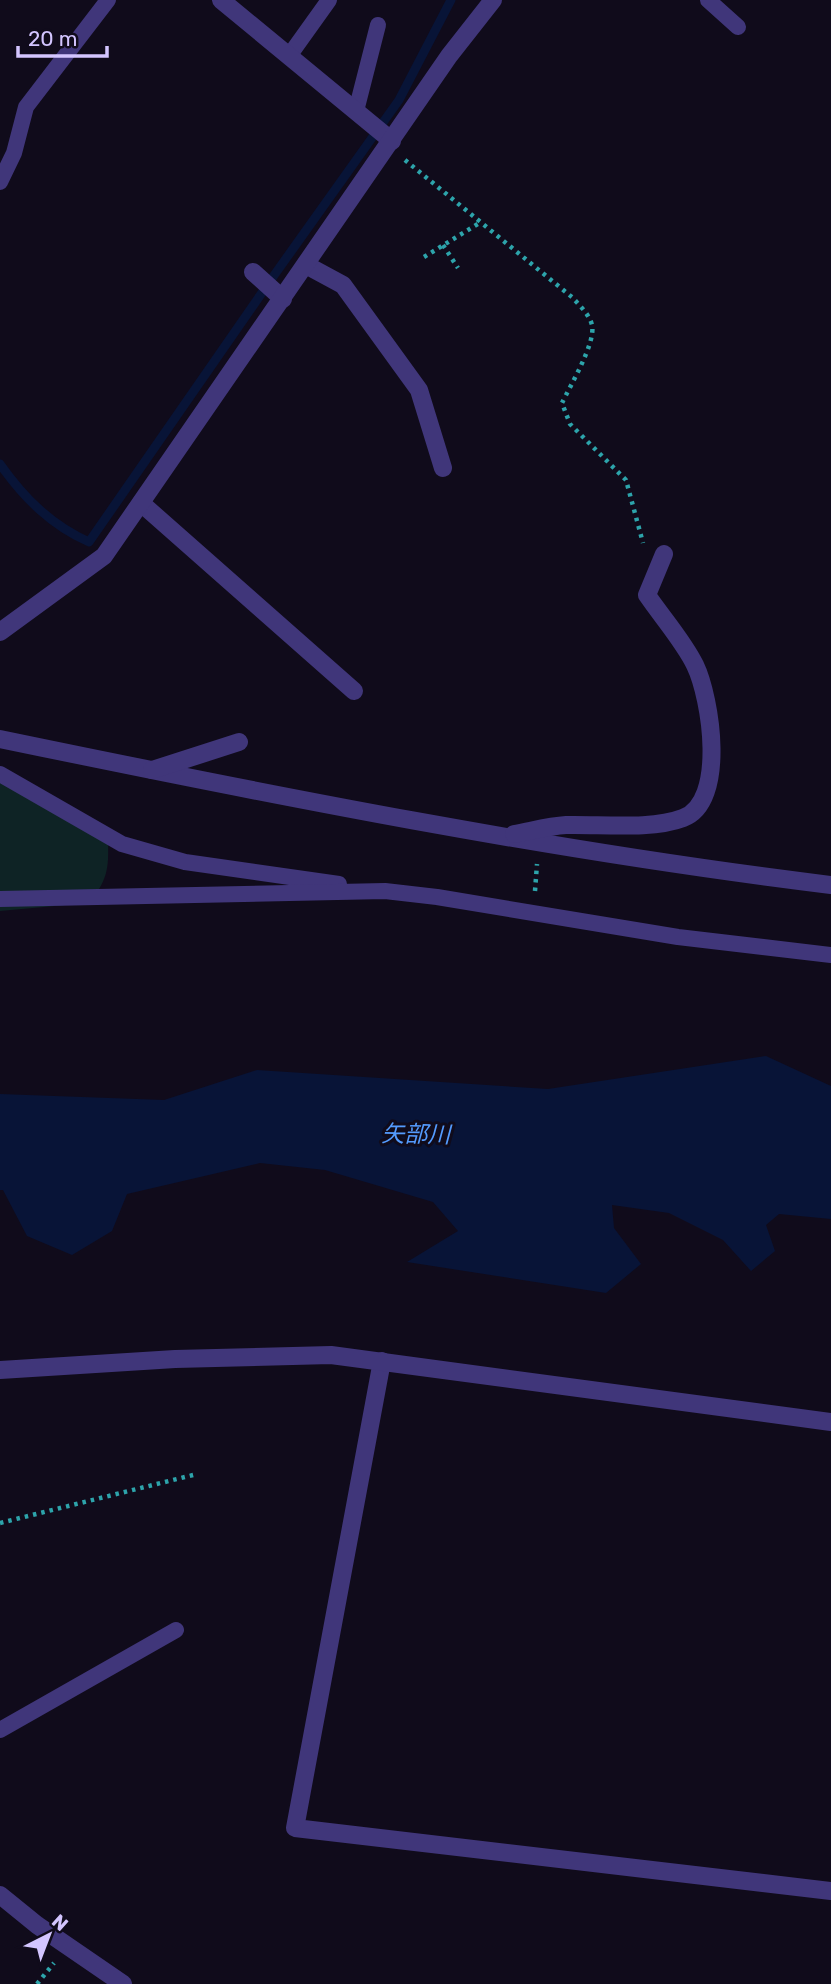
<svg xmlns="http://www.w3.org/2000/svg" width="831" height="1984" viewBox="0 0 831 1984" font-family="Rubik,'Noto Sans JP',sans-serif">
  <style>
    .green { fill: #0e2325 }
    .water { fill: #081437 }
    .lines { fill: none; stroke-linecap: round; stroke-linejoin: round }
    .stream { stroke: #081437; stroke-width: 9 }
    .path { stroke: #2da4ab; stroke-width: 4.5; stroke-dasharray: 3.5 5; stroke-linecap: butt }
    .lane { stroke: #40367a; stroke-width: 16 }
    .street { stroke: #40367a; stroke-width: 18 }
    .labels { text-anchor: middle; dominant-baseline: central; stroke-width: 6; stroke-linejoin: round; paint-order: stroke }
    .water-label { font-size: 23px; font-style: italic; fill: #549bfe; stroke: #100b1b }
  </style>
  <rect width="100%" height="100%" fill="#100b1b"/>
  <!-- green -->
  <path class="green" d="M0,768L108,841C109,869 107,882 88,903L0,911Z"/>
  <!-- water -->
  <path class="water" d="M766,1056L831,1086V1219L779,1214L766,1225L775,1251L751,1271L723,1240L669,1213L612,1205L614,1228L641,1264L606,1293L407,1262L458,1231L433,1202L325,1170L260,1163L127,1194L112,1231L72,1255L27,1236L3,1190H0V1094L164,1100L257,1070L548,1089Z"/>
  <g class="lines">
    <!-- stream -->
    <path class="stream" d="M0,464C24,498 51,525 89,542L275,274L399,100L451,0"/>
    <!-- path -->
    <g class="path">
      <path d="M405,160L573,298C580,306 589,314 592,325C596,343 570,386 562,403L570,424L626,480L643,543"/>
      <path d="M443,245L458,268"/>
      <path d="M424,257L481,222"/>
      <path d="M535,891L537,864"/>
      <path d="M0,1523L197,1474"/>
      <path d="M37,1984L54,1963"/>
    </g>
    <!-- lane -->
    <g class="lane">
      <path d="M708,0L738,27"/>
      <path d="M289,56L329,0"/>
      <path d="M356,111L378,25"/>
      <path d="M0,182L14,153L26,107L108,0"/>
      <path d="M0,774L122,844L185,862L339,884"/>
      <path d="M0,899L385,891L437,897L678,937L831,955"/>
      <path d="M0,1730L176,1630"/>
    </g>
    <!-- street -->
    <g class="street">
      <path d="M221,0L392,141"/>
      <path d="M306,265L343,285L419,390L443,468"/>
      <path d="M253,272L283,299"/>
      <path d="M141,503L354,691"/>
      <path d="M0,632L104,556L449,56L493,0"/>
      <path d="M0,739C275,796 552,851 831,885"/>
      <path d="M152,770L239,742"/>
      <path d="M514,834C531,831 549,826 566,825C600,824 652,830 683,818C727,802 711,698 695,665C684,642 662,617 647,595L664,554"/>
      <path d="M382,1361L295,1828L831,1891"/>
      <path d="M0,1370L175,1359L331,1355L831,1422"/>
      <path d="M0,1895L37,1925L123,1984"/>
    </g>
  </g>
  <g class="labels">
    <!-- water labels -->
    <g class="water-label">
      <text transform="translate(416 1134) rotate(1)">矢部川</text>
    </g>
  </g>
  <!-- north arrow -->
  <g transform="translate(49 1935) rotate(42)" stroke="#100b1b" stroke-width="5" paint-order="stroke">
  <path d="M0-5L12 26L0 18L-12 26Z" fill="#d3c5ff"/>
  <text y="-10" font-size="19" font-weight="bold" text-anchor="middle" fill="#d3c5ff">N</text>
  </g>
  <!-- scale -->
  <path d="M18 46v10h89v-10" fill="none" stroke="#d3c5ff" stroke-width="3.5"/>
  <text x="28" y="46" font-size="21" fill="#d3c5ff" stroke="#100b1b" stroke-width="5" paint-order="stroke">20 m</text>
</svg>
